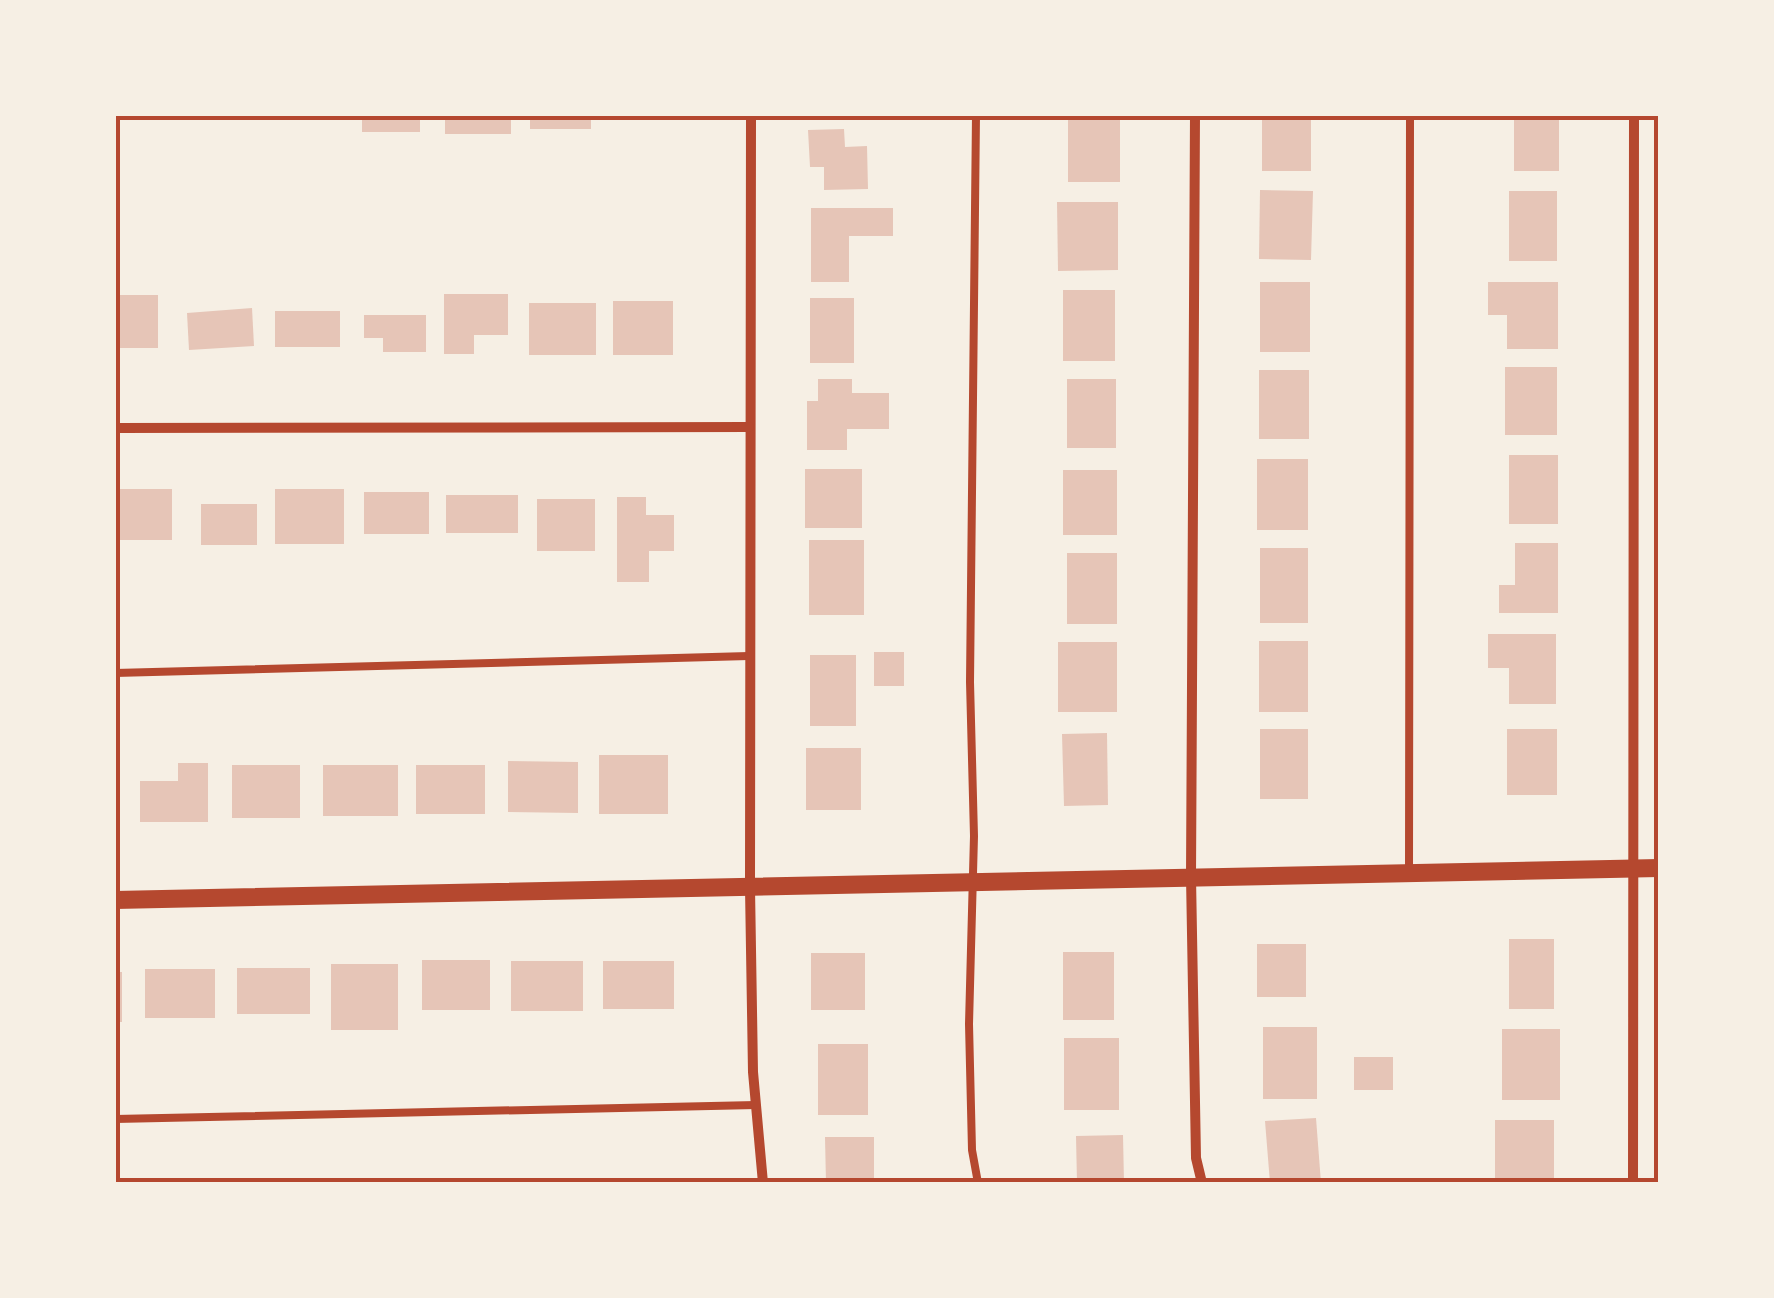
<svg xmlns="http://www.w3.org/2000/svg" width="1774" height="1298" viewBox="0 0 1774 1298" font-family="Mulish,sans-serif">
  <style>
    .building { fill: #e6c5b7 }
    .lines { fill: none; stroke-linecap: round; stroke-linejoin: round }
    .service { stroke: #b5482f; stroke-width: 8 }
    .minor { stroke: #b5482f; stroke-width: 10 }
    .tertiary { stroke: #b5482f; stroke-width: 18 }
    .neatline { fill: none; stroke: #b5482f; stroke-width: 4 }
  </style>
  <rect width="100%" height="100%" fill="#f6efe4"/>
  <!-- building -->
  <g class="building">
    <rect x="362" y="115" width="58" height="17"/>
    <rect x="445" y="115" width="66" height="19"/>
    <rect x="530" y="115" width="61" height="14"/>
    <rect x="1068" y="115" width="52" height="67"/>
    <rect x="1262" y="115" width="49" height="56"/>
    <rect x="1514" y="115" width="45" height="56"/>
    <path d="M844,129L845,147L867,146L868,189L824,190V167H810L808,130Z"/>
    <path d="M1260,190L1313,191L1311,260L1259,259Z"/>
    <rect x="1509" y="191" width="48" height="70"/>
    <path d="M1057,202H1118V270L1058,271Z"/>
    <path d="M811,208H893V236H849V282H811Z"/>
    <rect x="1260" y="282" width="50" height="70"/>
    <path d="M1488,282H1558V349H1507V315H1488Z"/>
    <rect x="1063" y="290" width="52" height="71"/>
    <path d="M444,294H508V335H474V354H444Z"/>
    <rect x="115" y="295" width="43" height="53"/>
    <rect x="810" y="298" width="44" height="65"/>
    <rect x="613" y="301" width="60" height="54"/>
    <rect x="529" y="303" width="67" height="52"/>
    <path d="M252,308L254,346L189,350L187,313Z"/>
    <rect x="275" y="311" width="65" height="36"/>
    <path d="M364,315H426V352H383V338H364Z"/>
    <rect x="1505" y="367" width="52" height="68"/>
    <rect x="1259" y="370" width="50" height="69"/>
    <path d="M818,379H852V393H889V429H847V450H807V401H818Z"/>
    <rect x="1067" y="379" width="49" height="69"/>
    <rect x="1509" y="455" width="49" height="69"/>
    <rect x="1257" y="459" width="51" height="71"/>
    <rect x="805" y="469" width="57" height="59"/>
    <rect x="1063" y="470" width="54" height="65"/>
    <rect x="115" y="489" width="57" height="51"/>
    <rect x="275" y="489" width="69" height="55"/>
    <rect x="364" y="492" width="65" height="42"/>
    <rect x="446" y="495" width="72" height="38"/>
    <path d="M617,497H646V515H674V551H649V582H617Z"/>
    <rect x="537" y="499" width="58" height="52"/>
    <rect x="201" y="504" width="56" height="41"/>
    <rect x="809" y="540" width="55" height="75"/>
    <path d="M1515,543H1558V613H1499V585H1515Z"/>
    <rect x="1260" y="548" width="48" height="75"/>
    <rect x="1067" y="553" width="50" height="71"/>
    <path d="M1488,634H1556V704H1509V668H1488Z"/>
    <rect x="1259" y="641" width="49" height="71"/>
    <rect x="1058" y="642" width="59" height="70"/>
    <rect x="874" y="652" width="30" height="34"/>
    <rect x="810" y="655" width="46" height="71"/>
    <rect x="1260" y="729" width="48" height="70"/>
    <rect x="1507" y="729" width="50" height="66"/>
    <path d="M1107,733L1108,805L1064,806L1062,734Z"/>
    <rect x="806" y="748" width="55" height="62"/>
    <rect x="599" y="755" width="69" height="59"/>
    <path d="M508,761L578,762V813L508,812Z"/>
    <path d="M178,763H208V822H140V781H178Z"/>
    <rect x="232" y="765" width="68" height="53"/>
    <rect x="323" y="765" width="75" height="51"/>
    <rect x="416" y="765" width="69" height="49"/>
    <rect x="1509" y="939" width="45" height="70"/>
    <rect x="1257" y="944" width="49" height="53"/>
    <rect x="1063" y="952" width="51" height="68"/>
    <rect x="811" y="953" width="54" height="57"/>
    <rect x="422" y="960" width="68" height="50"/>
    <rect x="511" y="961" width="72" height="50"/>
    <rect x="603" y="961" width="71" height="48"/>
    <rect x="331" y="964" width="67" height="66"/>
    <rect x="237" y="968" width="73" height="46"/>
    <rect x="145" y="969" width="70" height="49"/>
    <rect x="115" y="972" width="7" height="50"/>
    <rect x="1263" y="1027" width="54" height="72"/>
    <rect x="1502" y="1029" width="58" height="71"/>
    <rect x="1064" y="1038" width="55" height="72"/>
    <rect x="818" y="1044" width="50" height="71"/>
    <rect x="1354" y="1057" width="39" height="33"/>
    <path d="M1316,1118L1321,1183H1270L1265,1121Z"/>
    <rect x="1495" y="1120" width="59" height="63"/>
    <path d="M1123,1135L1124,1183H1077L1076,1136Z"/>
    <path d="M825,1137H874V1183H826Z"/>
  </g>
  <g class="lines">
    <!-- service -->
    <g class="service">
      <path d="M976,115L970,682L974,836L969,1024L972,1150L978,1183"/>
      <path d="M115,673L749,656"/>
      <path d="M1409,870L1410,115"/>
      <path d="M115,1119L756,1105"/>
    </g>
    <!-- minor -->
    <g class="minor">
      <path d="M751,115L750,888L753,1072L763,1183"/>
      <path d="M1195,115L1191,877L1196,1158L1202,1183"/>
      <path d="M115,428L749,427"/>
      <path d="M1633,1183L1634,115"/>
    </g>
    <!-- tertiary -->
    <path class="tertiary" d="M115,900L1659,868"/>
  </g>
  <!-- border -->
  <rect width="1774" height="1298" fill="none" stroke="#f6efe4" stroke-width="235"/>
  <rect x="118" y="118" width="1538" height="1062" class="neatline"/>
</svg>
